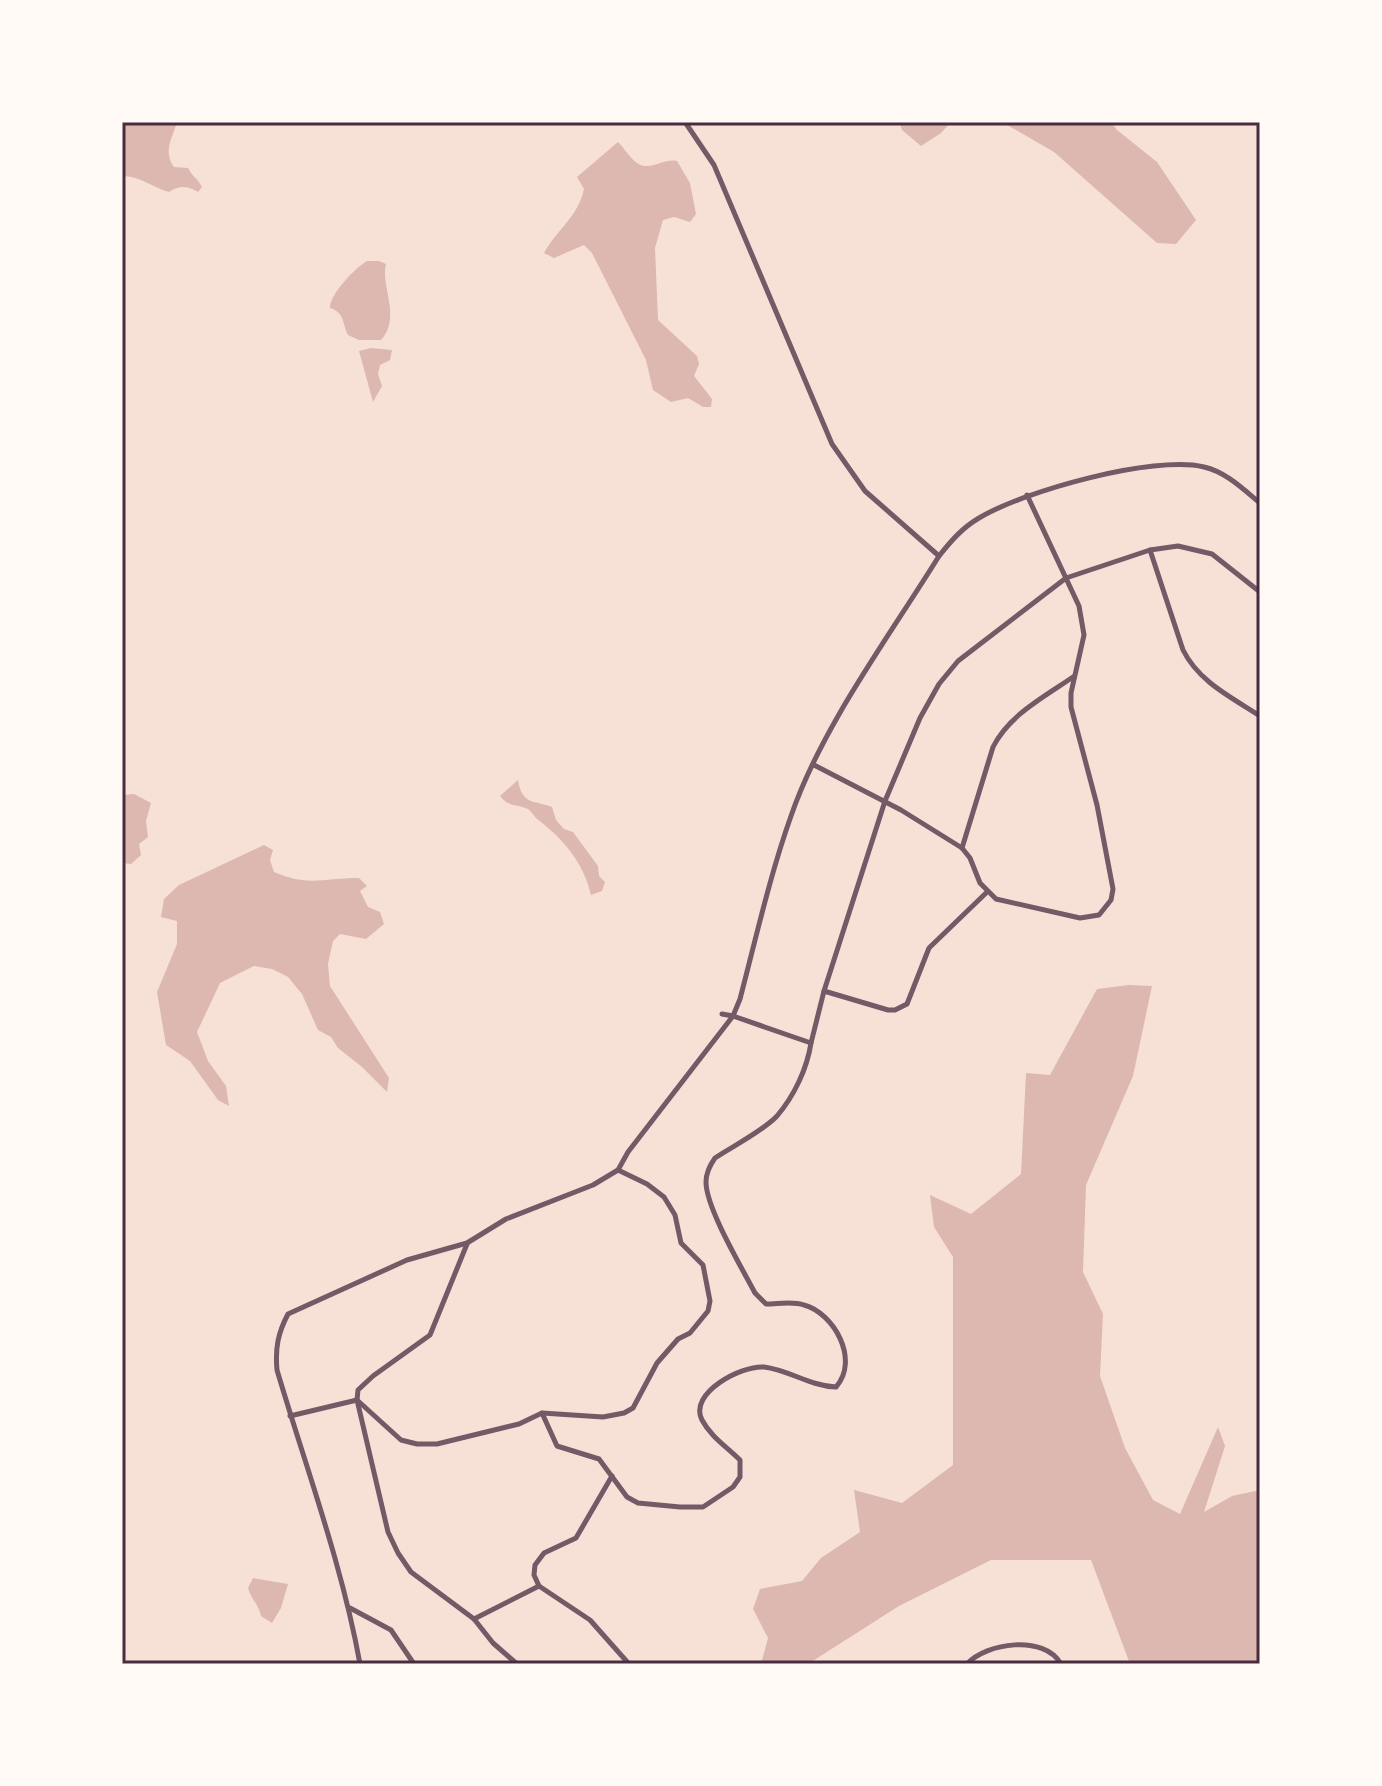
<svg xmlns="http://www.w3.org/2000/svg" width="1382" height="1786" viewBox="0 0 1382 1786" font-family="'Source Sans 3',sans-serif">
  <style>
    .water { fill: #dcb8b0 }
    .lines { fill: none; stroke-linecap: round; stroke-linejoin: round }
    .minor { stroke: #755966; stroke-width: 5 }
    .neatline { fill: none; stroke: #4a2c40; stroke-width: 3 }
  </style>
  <rect width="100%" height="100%" fill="#f7e1d7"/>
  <!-- water -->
  <g class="water">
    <path d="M122,122H177C172,139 163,151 174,167L188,168C192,176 198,179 202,187L198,192C187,186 180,185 169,192C152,187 140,176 122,176Z"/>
    <path d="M899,122H951L941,133L921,146L902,130Z"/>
    <path d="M1002,122H1111L1117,130L1157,162L1196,220L1176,244L1157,243L1054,152Z"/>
    <path d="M618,142C624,148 630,158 637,163C650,172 663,158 677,161L690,183L696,214L690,222L674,217L663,220L655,248L658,320L697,356L699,364L694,376L712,399L711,407H703L688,398L671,402L653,390L646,360L592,253L584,245L554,258L544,253C558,228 578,217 584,189L577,177Z"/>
    <path d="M367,261H379L386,264C380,285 402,318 381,340H359L348,335C342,323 345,313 330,308C330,294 355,268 367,261Z"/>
    <path d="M371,348L392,350L390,360L380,365L378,374L382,386L373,402L359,351Z"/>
    <path d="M518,780C522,806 535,800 552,807L556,820L564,829L573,832L598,866L599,876L605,882L602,891L591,895C583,861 563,839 536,818C535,817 530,810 528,809C517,804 508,807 500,796Z"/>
    <path d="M134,794L151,803L146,821L148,837L139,844L141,855L131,864L122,863V795Z"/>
    <path d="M264,845L273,850L270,860L274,872C309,887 323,878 359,878L367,886L360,891L368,907L380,912L384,924L366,939L340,934L333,941L328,964L330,986L389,1078L387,1092L362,1067L338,1048L331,1037L318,1030L302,994L288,977L272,969L254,966L220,983L197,1032L208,1061L226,1086L229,1106L218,1100L190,1061L166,1045L157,992L177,944V921L161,917L164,899L179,885Z"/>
    <path d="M1129,985L1152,986L1133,1076L1086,1185L1083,1272L1103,1314L1100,1376L1125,1448L1153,1500L1180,1514L1218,1427L1225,1446L1204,1512L1232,1496L1260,1490V1664H1130L1091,1560H991L899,1606L808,1664H761L768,1638L753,1609L760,1589L802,1581L821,1558L860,1532L854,1490L902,1503L953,1465V1257L934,1227L930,1195L971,1214L1021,1174L1026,1073L1050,1075L1097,989Z"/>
    <path d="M253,1578L288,1584L281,1608L272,1623L261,1616C259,1605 251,1599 248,1588Z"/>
  </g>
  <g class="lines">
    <!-- minor -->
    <g class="minor">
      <path d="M685,122L714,165L832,444L865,491L939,556"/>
      <path d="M1150,550L1183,650C1199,682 1231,697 1260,716"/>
      <path d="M814,765L901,810L962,848L970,858L980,883L996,899L1080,918L1099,915L1111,900L1113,889L1097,805L1071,707V693L1084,635L1079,606L1027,495"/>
      <path d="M962,848L993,747C1009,715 1044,697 1073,677"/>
      <path d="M824,991L888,1010H895L907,1004L929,948L986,893"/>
      <path d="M722,1014L733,1016L740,999C756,938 770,875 791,816C822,726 889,637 939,556C951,541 962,528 979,518C1024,491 1153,455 1204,467C1226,472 1243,489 1260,503"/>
      <path d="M811,1043L824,991L885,801L920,718L939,684L958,661L1066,578L1150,550L1178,546L1212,554L1260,592"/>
      <path d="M467,1244L430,1335L373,1376L358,1390L357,1400L388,1532L398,1553L411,1572L474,1619L493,1643L517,1664"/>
      <path d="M357,1400L401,1440L417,1444H437L519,1424L542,1413L603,1417L624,1413L633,1408L657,1363L678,1339L690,1333L708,1311L710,1301L703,1265L681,1243L675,1215L664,1197L647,1184L618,1170"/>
      <path d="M290,1416L357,1400"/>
      <path d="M612,1476L576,1538L544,1553L535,1565L534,1575L539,1586L590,1620L629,1664"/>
      <path d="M350,1608L391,1630L414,1664"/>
      <path d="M474,1619L539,1586"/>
      <path d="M360,1664C342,1564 306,1468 277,1370C275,1348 278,1333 288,1314L407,1260L467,1243L506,1219L593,1185L618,1170L628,1152L733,1016L811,1043C807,1069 794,1096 777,1116C763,1131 733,1146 715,1158C710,1165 706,1173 706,1182C706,1208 742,1268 755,1293L766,1304C778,1304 793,1301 804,1305C834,1313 860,1360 836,1387C810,1386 789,1370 764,1367C742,1365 688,1393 702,1420C711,1437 727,1447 740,1460V1477L733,1487L703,1507H680L638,1503L627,1497L599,1459L557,1446L542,1413"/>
      <path d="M967,1664C986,1643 1044,1634 1061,1664"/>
    </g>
  </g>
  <!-- border -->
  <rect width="1382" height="1786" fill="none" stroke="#fffaf5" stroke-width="248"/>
  <rect x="124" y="124" width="1134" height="1538" class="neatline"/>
</svg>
